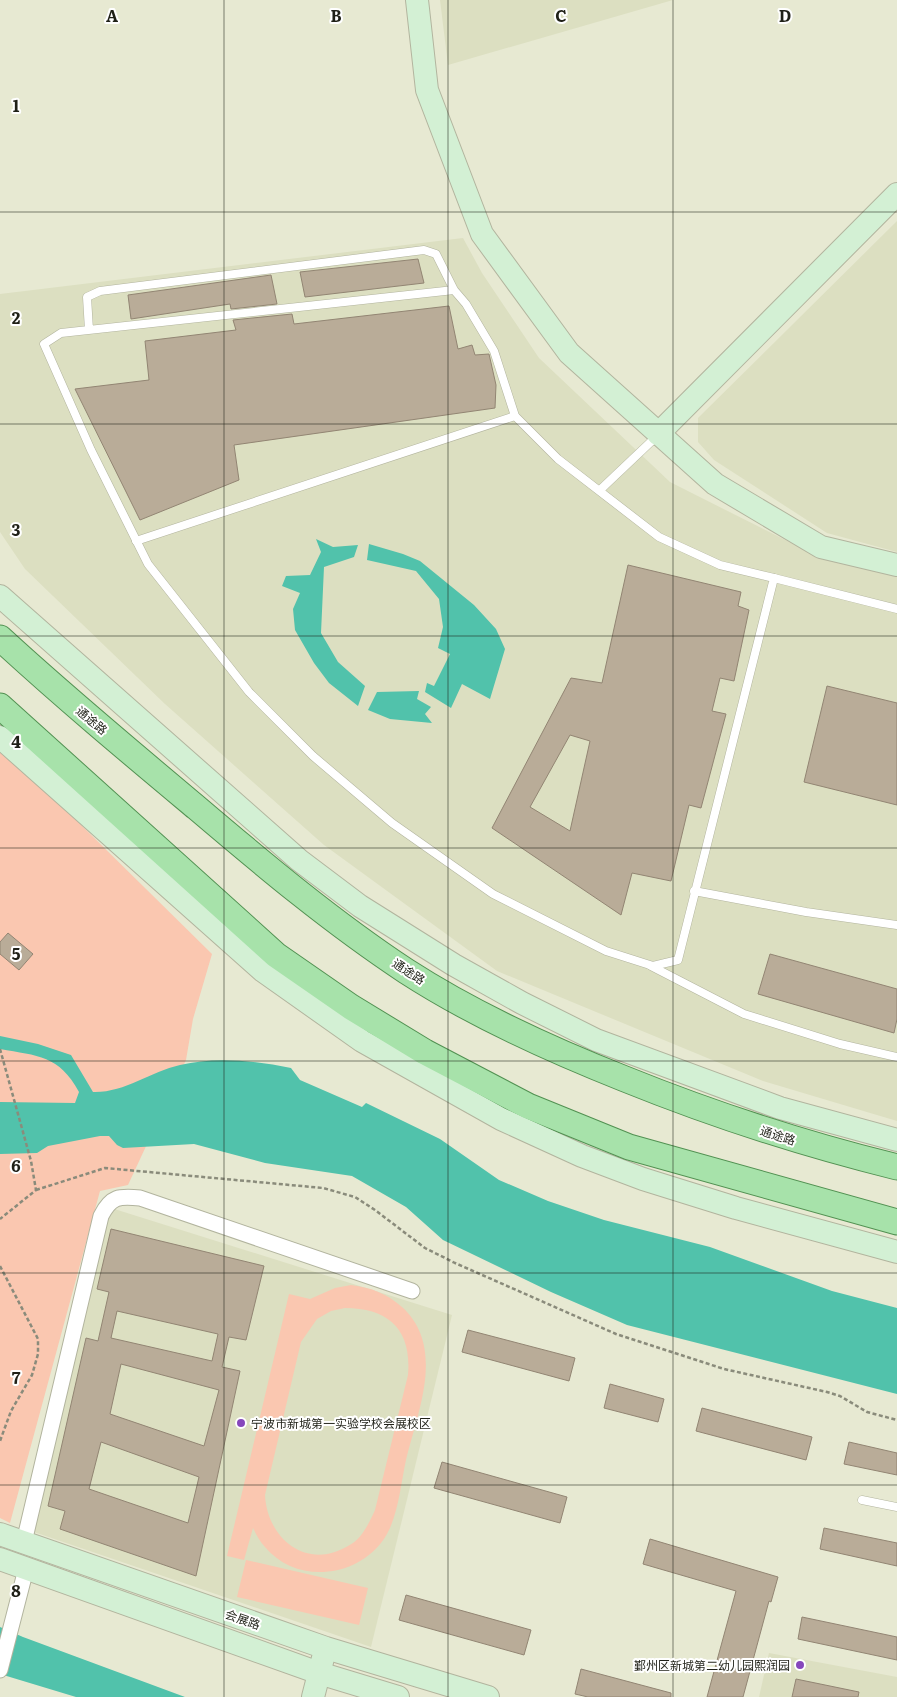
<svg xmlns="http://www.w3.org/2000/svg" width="897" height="1697" viewBox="0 0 897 1697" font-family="Literata,'Noto Sans SC',serif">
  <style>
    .built { fill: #dcdfc1 }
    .green { fill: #fac7b0; fill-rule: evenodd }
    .water { fill: #51c2ab }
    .building { fill: #b9ac98; stroke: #928573; fill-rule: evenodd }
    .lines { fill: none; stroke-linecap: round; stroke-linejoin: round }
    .lane-casing { stroke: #b2b49e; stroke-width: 9 }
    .street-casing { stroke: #b2b49e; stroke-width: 17 }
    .secondary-casing { stroke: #b2b49e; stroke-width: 24 }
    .primary-casing { stroke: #529152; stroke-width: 27 }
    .path { stroke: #8a8b7b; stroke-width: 2.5; stroke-dasharray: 4 2.5; stroke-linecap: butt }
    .lane { stroke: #fff; stroke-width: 8 }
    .street { stroke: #fff; stroke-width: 15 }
    .secondary { stroke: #d3f0d4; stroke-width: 22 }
    .primary { stroke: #a7e2aa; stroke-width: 25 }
    .grid { fill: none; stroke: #1f2017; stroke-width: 1; stroke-opacity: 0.55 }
    .poi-dot { fill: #8647bc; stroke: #fff; stroke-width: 2 }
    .labels { text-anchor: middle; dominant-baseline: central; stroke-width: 4; stroke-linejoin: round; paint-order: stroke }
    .street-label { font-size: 12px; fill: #1f2017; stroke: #fff }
    .poi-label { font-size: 12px; fill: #1f2017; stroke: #fff; text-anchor: start }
    .grid-label { font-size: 16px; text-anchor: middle; font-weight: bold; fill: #1f2017; stroke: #fff; stroke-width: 4; stroke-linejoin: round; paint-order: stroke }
  </style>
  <rect width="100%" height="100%" fill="#e7e9d2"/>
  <!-- built -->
  <g class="built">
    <path d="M440,0H673L448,65Z"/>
    <path d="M897,221V552L827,533L714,460L698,442V418Z"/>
    <path d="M463,238L482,273L539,358L670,482L817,556L897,575V1121L763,1081L497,971L324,845L165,704L25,569L0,532V294Z"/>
    <path d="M108,1207L452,1315L371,1647L31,1531Z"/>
    <path d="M769,1653L897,1677V1697H759Z"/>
  </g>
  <!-- green -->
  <g class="green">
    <path d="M0,752L79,823L212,954L193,1019L186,1060L128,1185L100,1191L10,1523L0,1518Z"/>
    <path d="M351,1285C372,1288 386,1293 402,1307C446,1347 418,1411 406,1460C400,1487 398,1522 381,1543C352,1579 295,1583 265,1547C260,1542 256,1534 253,1528L244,1560L227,1556L289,1294L310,1299L335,1288ZM345,1308C389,1308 412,1330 408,1375L375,1510C369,1523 362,1539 348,1546C306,1571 267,1538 265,1495L301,1342L317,1319L331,1311Z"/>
    <path d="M246,1560L368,1588L359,1625L237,1597Z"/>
  </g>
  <!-- water -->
  <g class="water">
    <path d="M316,539L333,547L358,545L354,557L324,567L321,633L338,662L365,686L358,706L329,683L314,663L295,630L293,609L300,593L282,586L286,576L310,575L321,552Z"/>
    <path d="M369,544L403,554L420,561L474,605L496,629L505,649L490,699L462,684L451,708L425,692L427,683L434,686L450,654L438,648L443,627L439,599L416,571L367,560Z"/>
    <path d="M419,691L417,699L431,707L425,714L432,723L390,719L368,710L377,692Z"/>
    <path d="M0,1036L38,1044L71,1055L93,1092C124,1093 150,1072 180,1065C216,1056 255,1061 291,1068L300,1080L362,1107L366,1103L440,1139L499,1180L548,1201L604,1220L710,1247L832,1291L897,1308V1394L627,1325L551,1292L443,1240L406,1207L352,1176L265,1163L194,1144L123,1148L117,1145L109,1136H100L48,1146L37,1153L0,1154V1102L75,1103L79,1092C59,1055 38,1056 0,1049Z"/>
    <path d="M0,1627L23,1637L185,1697H76L0,1674Z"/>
  </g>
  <!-- building -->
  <g class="building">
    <path d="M418,259L424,283L305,297L300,272Z"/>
    <path d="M271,275L277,304L231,309L230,304L131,319L128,295Z"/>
    <path d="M449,306L458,349L472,345L475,355L489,354L496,385L495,408L234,445L239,480L140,520L75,389L149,380L145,341L236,330L233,320L292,314L294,324Z"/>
    <path d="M628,565L741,592L738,606L749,610L734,681L720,678L712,711L726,714L701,808L689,805L671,881L632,873L621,915L492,828L571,678L602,683ZM570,735L590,741L570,831L530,807Z"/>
    <path d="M827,686L897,703V805L804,782Z"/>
    <path d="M8,933L33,954L19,970L0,954V942Z"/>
    <path d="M770,954L897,989V1019L894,1033L758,994Z"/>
    <path d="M111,1229L264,1266L246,1340L229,1337L222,1367L240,1371L196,1576L60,1529L65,1511L48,1506L86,1338L98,1341L109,1292L97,1289ZM117,1311L218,1334L212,1361L111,1338ZM121,1364L219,1390L204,1446L110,1414ZM101,1442L199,1477L188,1523L89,1489Z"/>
    <path d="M468,1330L575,1358L569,1381L462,1352Z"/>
    <path d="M610,1384L664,1399L658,1422L604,1408Z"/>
    <path d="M702,1408L812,1437L806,1460L696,1431Z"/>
    <path d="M849,1442L897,1453V1475L844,1464Z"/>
    <path d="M442,1462L567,1497L560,1523L434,1488Z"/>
    <path d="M824,1528L897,1543V1566L820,1549Z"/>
    <path d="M650,1539L778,1577L771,1602L769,1601L743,1697H707L736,1591L643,1564Z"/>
    <path d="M406,1595L531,1630L524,1655L399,1620Z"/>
    <path d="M802,1617L897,1637V1660L798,1639Z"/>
    <path d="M581,1669L671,1693V1697H588L575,1694Z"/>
    <path d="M796,1679L859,1692L858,1697H792Z"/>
  </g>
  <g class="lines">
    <defs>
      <g id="lane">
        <path d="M89,330L87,297L100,291L424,250L436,254L454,290L466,304L494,351L515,416L558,459L659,537L720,565L774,578L678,960L653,966L606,951L493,894L392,823L313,756L249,692L148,564L91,450L44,344L61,333L454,290"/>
        <path d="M600,490L657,436"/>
        <path d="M136,541L515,416"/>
        <path d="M774,578L897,609"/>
        <path d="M694,891L806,912L897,925"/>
        <path d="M651,966L744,1014L840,1044L897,1057"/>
        <path d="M862,1500L897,1507"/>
      </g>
      <g id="street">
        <path d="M24,1542L101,1216C111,1196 119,1196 140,1198L412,1291"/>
        <path d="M0,1670L26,1569"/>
      </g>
      <g id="secondary">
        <path d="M417,0L427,90L482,234L569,353L715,484L821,547L897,565"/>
        <path d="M658,434L897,194"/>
        <path d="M0,596L299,860L360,906L454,965L522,1003L596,1040L780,1108L897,1140"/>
        <path d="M0,737L263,971L362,1041L501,1119L582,1156L643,1179L736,1208L897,1252"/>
        <path d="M0,1534L326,1648L488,1697"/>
        <path d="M0,1559L319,1673L398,1697"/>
        <path d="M313,1697L323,1658"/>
      </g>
      <g id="primary">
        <path d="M0,638C64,697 130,752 197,808C264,865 332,922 406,971C474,1015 549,1049 625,1079C714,1115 804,1144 897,1167"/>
        <path d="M0,706L276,955L351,1007L425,1052L528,1106L629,1147L897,1222"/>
      </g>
    </defs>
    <!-- lane casing -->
    <use href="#lane" class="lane-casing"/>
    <!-- street casing -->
    <use href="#street" class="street-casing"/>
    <!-- secondary casing -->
    <use href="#secondary" class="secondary-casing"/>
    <!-- primary casing -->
    <use href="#primary" class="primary-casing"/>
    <!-- path -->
    <g class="path">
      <path d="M0,1049L31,1161L36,1190L0,1219"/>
      <path d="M36,1190L105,1168L323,1188L355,1197L375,1210L425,1248L455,1263L616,1334L724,1369L827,1392L840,1396L867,1412L897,1420"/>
      <path d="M0,1266L38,1339V1354L32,1375L11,1411L0,1441"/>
    </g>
    <!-- lane -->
    <use href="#lane" class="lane"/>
    <!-- street -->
    <use href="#street" class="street"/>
    <!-- secondary -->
    <use href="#secondary" class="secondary"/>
    <!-- primary -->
    <use href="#primary" class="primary"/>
  </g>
  <!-- grid -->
  <path class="grid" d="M224,0V1697M448,0V1697M673,0V1697M0,212H897M0,424H897M0,636H897M0,848H897M0,1061H897M0,1273H897M0,1485H897"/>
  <!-- markers -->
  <g class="poi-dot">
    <circle cx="241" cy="1423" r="5"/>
    <circle cx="800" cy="1665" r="5"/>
  </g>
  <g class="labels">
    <!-- street labels -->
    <g class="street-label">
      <text transform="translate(92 720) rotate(40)">通途路</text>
      <text transform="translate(409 971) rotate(33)">通途路</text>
      <text transform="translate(778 1135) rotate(18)">通途路</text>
      <text transform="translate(243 1619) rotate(19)">会展路</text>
    </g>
    <!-- poi labels -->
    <g class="poi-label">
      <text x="251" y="1423">宁波市新城第一实验学校会展校区</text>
      <text x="790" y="1665" text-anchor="end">鄞州区新城第二幼儿园熙润园</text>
    </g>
  </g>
  <g class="grid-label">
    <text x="112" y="22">A</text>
    <text x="336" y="22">B</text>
    <text x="561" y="22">C</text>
    <text x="785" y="22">D</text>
    <text x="16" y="112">1</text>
    <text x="16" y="324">2</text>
    <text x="16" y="536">3</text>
    <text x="16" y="748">4</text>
    <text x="16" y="960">5</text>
    <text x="16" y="1172">6</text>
    <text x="16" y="1384">7</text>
    <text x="16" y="1597">8</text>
  </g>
</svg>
